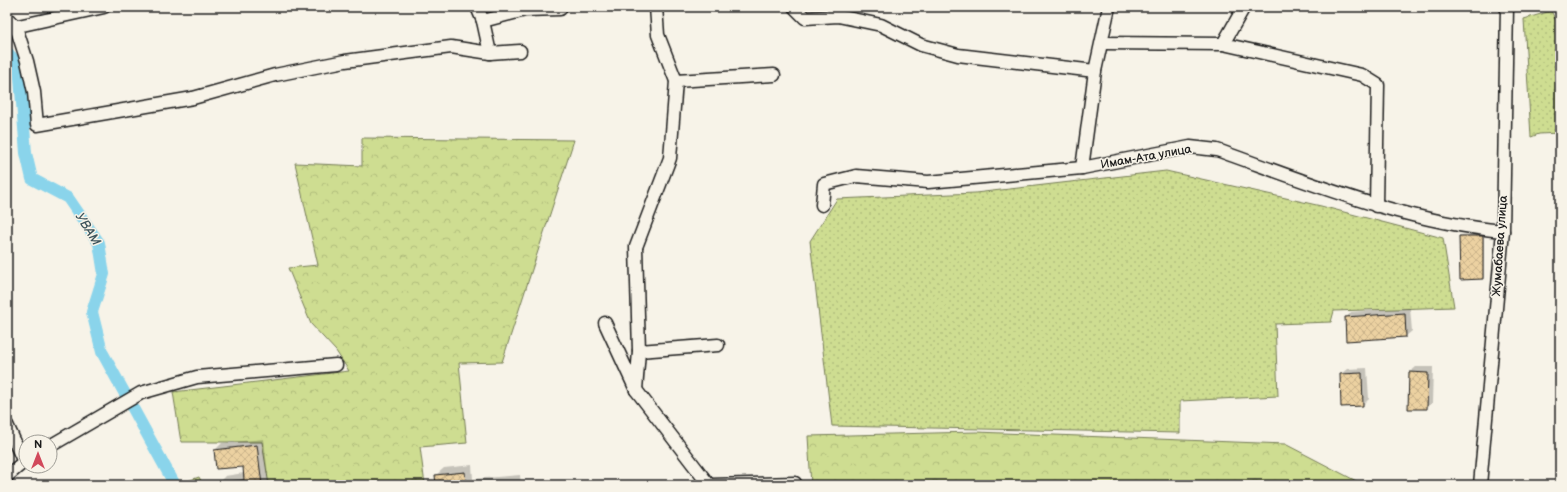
<svg xmlns="http://www.w3.org/2000/svg" width="1567" height="492" viewBox="0 0 1567 492" font-family="'Balsamiq Sans',sans-serif">
  <style>
    .park { fill: url(#park-crowns); stroke: #757c56 }
    .garden { fill: url(#garden-dots); stroke: #757c56 }
    .shadow { fill: #0003 }
    .lines { fill: none; stroke-linecap: round; stroke-linejoin: round }
    .canal { stroke: #8ad4eb; stroke-width: 12 }
    .building { fill: url(#building-cross-hatch); stroke: #1c1c1c }
    .minor-casing { stroke: #1c1c1c; stroke-width: 15 }
    .minor { stroke: #f7f3e8; stroke-width: 12 }
    .labels { text-anchor: middle; dominant-baseline: central; stroke-width: 3; stroke-linejoin: round; paint-order: stroke }
    .street-label { font-size: 12px; fill: #1c1c1c; stroke: #f7f3e8 }
    .water-label { font-size: 13px; font-style: italic; fill: #3d535a; stroke: #f7f3e8 }
  </style>
  <defs>
    <pattern id="park-crowns" width="20" height="18" patternUnits="userSpaceOnUse"><rect width="20" height="18" fill="#cedd91"/><path d="M2 6a3 3 0 1 1 6 0M12 15a3 3 0 1 1 6 0" fill="none" stroke="#b0bd7c"/></pattern>
    <pattern id="garden-dots" width="8" height="8" patternUnits="userSpaceOnUse"><rect width="8" height="8" fill="#cedd91"/><path d="M2 2h.1M6 6h.1" fill="none" stroke="#b0bd7c" stroke-width="1.8" stroke-linecap="round"/></pattern>
    <pattern id="building-cross-hatch" width="8" height="8" patternUnits="userSpaceOnUse"><rect width="8" height="8" fill="#ecd1a1"/><path d="M0 0l8 8M0 8l8-8" fill="none" stroke="#cab38a"/></pattern>
  </defs>
  <rect width="100%" height="100%" fill="#f7f3e8"/>
  <filter id="ink" filterUnits="userSpaceOnUse"><feTurbulence type="fractalNoise" baseFrequency=".025" numOctaves="2"/><feDisplacementMap in="SourceGraphic" scale="8" xChannelSelector="R" yChannelSelector="G"/><feConvolveMatrix kernelMatrix="1 2 1 2 8 2 1 2 1" color-interpolation-filters="sRGB"/></filter>
  <g filter="url(#ink)">
    <!-- park -->
    <g class="park">
      <path d="M362,138L574,140L502,362L459,363L467,443L420,447L425,485H269L262,442H181L173,392L349,371L336,351L311,324L288,268L318,265L295,163L362,166Z"/>
      <path d="M976,432L1285,444L1364,485H811L808,436Z"/>
      <path d="M199,477L203,485H176Z"/>
    </g>
    <!-- garden -->
    <g class="garden">
      <path d="M1551,11L1560,28V133L1539,134L1531,137L1524,19Z"/>
      <path d="M1166,171L1321,206L1443,238L1454,307L1334,311L1331,322L1275,324L1278,396L1180,401V433L832,426L810,241L837,199L975,193Z"/>
    </g>
    <!-- shadow -->
    <g class="shadow">
      <path d="M1484,234V277L1483,278L1460,236L1462,235Z"/>
      <path d="M1410,308L1412,331L1406,336L1347,340L1346,318L1351,312Z"/>
      <path d="M1416,367H1433L1432,403L1426,408L1410,372Z"/>
      <path d="M1367,368L1369,399L1363,405L1341,374L1347,369Z"/>
      <path d="M264,439L269,485H218V483L225,476L244,473V465L215,450L222,443Z"/>
      <path d="M472,465L473,479L520,475L521,485H437L436,475L444,468Z"/>
    </g>
    <g class="lines">
      <!-- canal -->
      <path class="canal" d="M7,52L19,65L26,153L32,179L68,198L99,243L104,274L92,312L102,352L175,485"/>
    </g>
    <!-- building -->
    <g class="building">
      <path d="M1459,236H1483V279L1460,280Z"/>
      <path d="M1405,313L1406,337L1346,341L1345,317Z"/>
      <path d="M1409,372L1428,373L1427,409H1408Z"/>
      <path d="M1362,373L1363,406L1341,407L1340,374Z"/>
      <path d="M257,445L262,485H217V483L244,480L243,467L216,469L214,450Z"/>
      <path d="M465,472L466,485H436L435,475Z"/>
      <path d="M512,482L513,485H477Z"/>
    </g>
    <g class="lines">
      <defs>
        <g id="minor">
          <path d="M477,7L483,21L490,53"/>
          <path d="M794,7L805,18L838,16L881,25L921,45L958,55L1095,71"/>
          <path d="M7,18L16,27L27,61L34,92L37,125L193,98L275,75L345,61L451,47L490,53L520,51"/>
          <path d="M483,21L525,10L560,9"/>
          <path d="M9,28L104,7"/>
          <path d="M1102,43L1223,44L1362,75L1378,85L1376,206"/>
          <path d="M1223,44L1244,7"/>
          <path d="M676,81L774,75"/>
          <path d="M1082,168L1095,71L1109,7"/>
          <path d="M822,205L824,184L856,176L928,182L1082,168L1190,147L1217,150C1310,183 1404,222 1503,231"/>
          <path d="M605,323L636,390L709,485"/>
          <path d="M639,351L718,345"/>
          <path d="M636,390L639,351L636,247L670,158L676,81L658,35L656,7"/>
          <path d="M7,425L24,462"/>
          <path d="M50,446L141,393L197,377L336,365"/>
          <path d="M7,476L26,460"/>
          <path d="M712,485L795,483"/>
          <path d="M1480,485L1503,231L1507,7"/>
        </g>
      </defs>
      <!-- minor casing -->
      <use href="#minor" class="minor-casing"/>
      <!-- minor -->
      <use href="#minor" class="minor"/>
    </g>
  </g>
  <g class="labels">
    <!-- street labels -->
    <g class="street-label">
      <text transform="translate(1146 157) rotate(-10)">Имам-Ата улица</text>
      <text transform="translate(1500 246) rotate(-86)">Жумабаева улица</text>
    </g>
    <!-- water labels -->
    <g class="water-label">
      <text transform="translate(88 229) rotate(58)">УВАМ</text>
    </g>
  </g>
  <!-- margin -->
  <rect width="1567" height="492" fill="none" stroke="#f7f3e8" stroke-width="24"/>
  <rect x="12" y="12" width="1543" height="468" fill="none" stroke="#1c1c1c" stroke-width="1.5" filter="url(#ink)"/>
  <!-- north arrow -->
  <g transform="translate(38 454)"><circle r="19" fill="#f7f3e8" stroke="#9f9d96"/>
  <path d="M0-3L7 15L0 10L-7 15Z" fill="#d1495b"/>
  <text y="-6" font-size="11" font-weight="bold" text-anchor="middle" fill="#1c1c1c">N</text>
  </g>
</svg>
